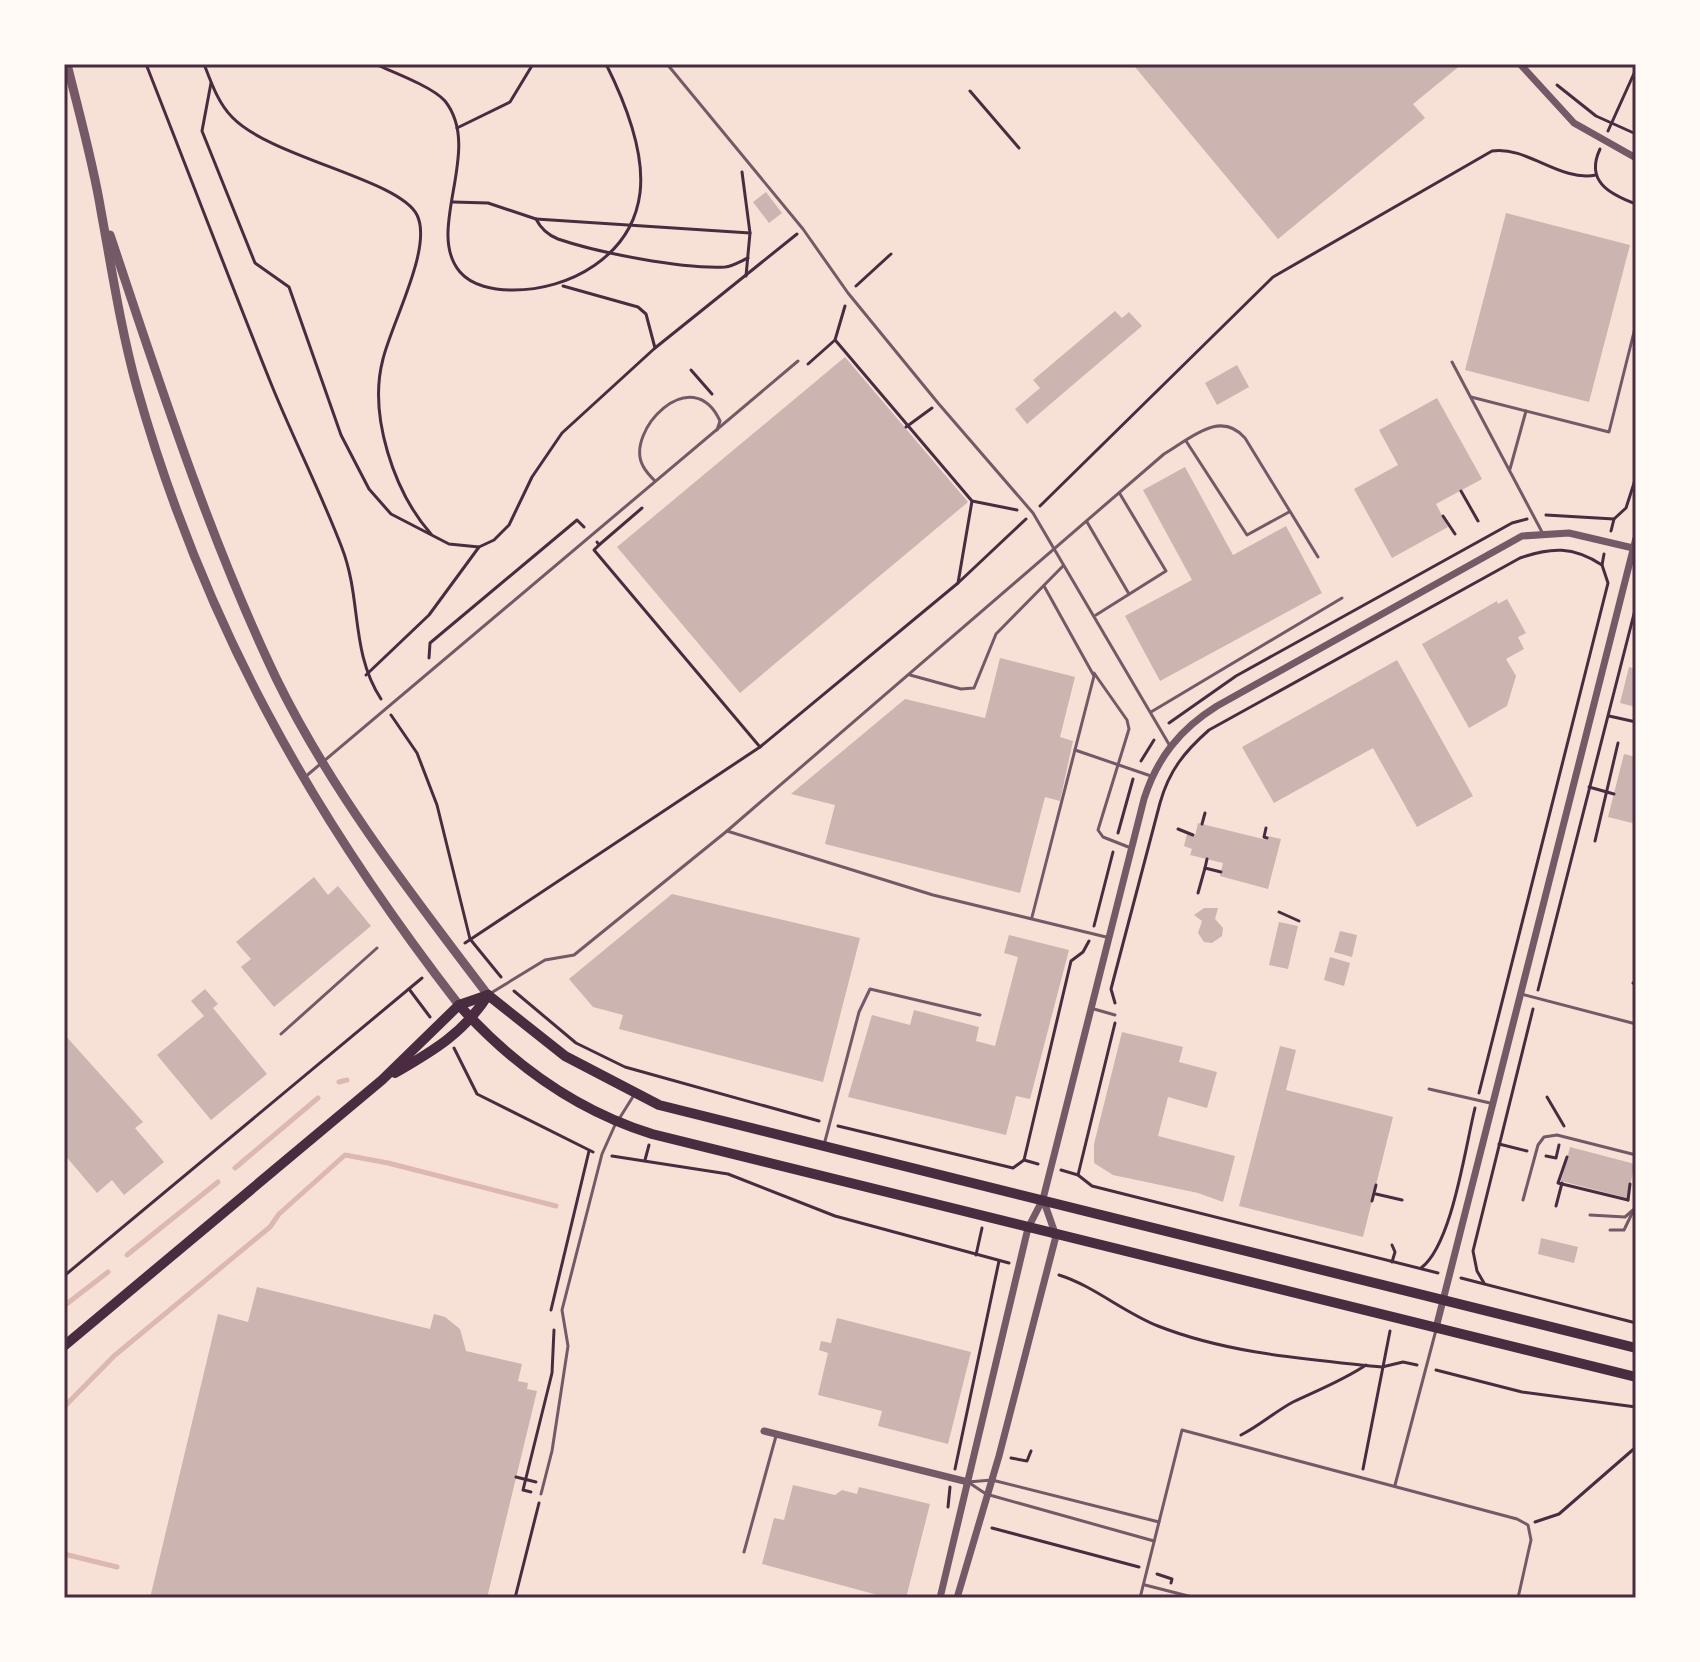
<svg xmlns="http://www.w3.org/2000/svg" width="1700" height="1662" viewBox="0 0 1700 1662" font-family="'Roboto Serif',serif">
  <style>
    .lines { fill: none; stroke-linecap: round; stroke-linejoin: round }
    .stream { stroke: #dcb8b0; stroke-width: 5 }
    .building { fill: #ccb4b1 }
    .path { stroke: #4a2c40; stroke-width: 3 }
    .service { stroke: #755966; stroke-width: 3 }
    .minor { stroke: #755966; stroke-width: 7 }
    .tertiary { stroke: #755966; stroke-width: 9 }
    .secondary { stroke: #4a2c40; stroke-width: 10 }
    .neatline { fill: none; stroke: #4a2c40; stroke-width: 3 }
  </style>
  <rect width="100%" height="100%" fill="#f7e1d7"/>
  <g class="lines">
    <!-- stream -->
    <g class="stream">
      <path d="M339,1082L347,1080"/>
      <path d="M235,1168L318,1098"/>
      <path d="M127,1255L218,1182"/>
      <path d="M64,1306L108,1272"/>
      <path d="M64,1407L114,1356L270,1227L279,1214L345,1155L388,1163L556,1206"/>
      <path d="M64,1554L117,1567"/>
    </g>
  </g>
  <!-- building -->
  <g class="building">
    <path d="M1139,64H1462L1413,104L1425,118L1278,239L1135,67Z"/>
    <path d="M766,192L782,213L769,223L753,202Z"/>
    <path d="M1506,213L1630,245L1589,402L1465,370Z"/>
    <path d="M1115,311L1122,318L1129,312L1142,326L1027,424L1015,409L1040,388L1033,380Z"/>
    <path d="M845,357L968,502L740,693L617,547Z"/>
    <path d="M1237,365L1249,387L1217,405L1205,383Z"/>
    <path d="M1437,398L1482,479L1436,504L1448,527L1392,558L1354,489L1398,465L1379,430Z"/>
    <path d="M1185,467L1233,555L1286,526L1322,593L1160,681L1125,616L1192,580L1143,490Z"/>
    <path d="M1507,599L1526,633L1518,637L1524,649L1506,659L1516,676L1507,706L1469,728L1422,644L1497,601L1498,604Z"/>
    <path d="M1000,658L1075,677L1060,737L1073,741L1060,801L1045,797L1020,893L825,844L835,805L791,794L905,699L985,718Z"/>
    <path d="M1397,660L1473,796L1417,827L1373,748L1274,803L1242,747Z"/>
    <path d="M1629,667L1636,669V707L1620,703Z"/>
    <path d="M1624,754L1636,757V824L1608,817Z"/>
    <path d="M1198,823L1267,840L1268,836L1281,839L1268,889L1220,876L1223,863L1190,855L1192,849L1184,846L1187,834L1195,836Z"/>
    <path d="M314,877L328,895L338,886L371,926L274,1007L241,967L251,959L236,942Z"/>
    <path d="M672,894L860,938L823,1082L619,1029L623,1015L593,1007L569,979Z"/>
    <path d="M1204,908H1218L1215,919L1223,928L1222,936L1212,943L1204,942L1198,933L1202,921L1194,915Z"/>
    <path d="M1279,922L1298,926L1288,969L1269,965Z"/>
    <path d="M1340,931L1357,935L1352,957L1334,952Z"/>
    <path d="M1009,935L1069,950L1030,1099L1016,1096L1006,1135L848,1097L872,1015L910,1025L914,1010L979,1027L976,1041L995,1046L1018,957L1004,953Z"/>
    <path d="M1330,957L1350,963L1344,986L1324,980Z"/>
    <path d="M205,989L218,1004L213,1008L267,1074L211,1120L157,1055L204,1016L191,1001Z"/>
    <path d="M1122,1032L1183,1047L1179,1062L1217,1072L1207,1108L1168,1097L1158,1136L1235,1156L1223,1202L1198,1193L1113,1175L1094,1163V1144Z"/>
    <path d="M64,1034L143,1122L135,1128L164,1162L124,1195L112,1180L97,1193L64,1154Z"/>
    <path d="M1280,1046L1296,1050L1286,1090L1393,1117L1363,1237L1239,1206Z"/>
    <path d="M1570,1147L1635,1164L1627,1198L1561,1181Z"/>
    <path d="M1541,1238L1578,1247L1574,1263L1538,1254Z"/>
    <path d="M257,1287L430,1329L434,1314L445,1317L460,1329L466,1351L522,1364L518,1381L528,1383L527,1389L537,1391L487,1598H150L218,1314L248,1322Z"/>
    <path d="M837,1318L971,1352L948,1444L878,1426L882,1411L818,1395L828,1353L819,1350L821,1341L831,1343Z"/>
    <path d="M793,1485L835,1495L842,1490L857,1494L859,1487L930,1504L906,1598H889L762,1564L774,1518L784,1520Z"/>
  </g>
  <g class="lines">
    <!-- path -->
    <g class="path">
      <path d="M146,64C188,171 229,279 272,386C294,440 321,493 342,548C362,600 350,651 381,699"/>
      <path d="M204,64C211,82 218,103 232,117C271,158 399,179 417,215C433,247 392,322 383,359C368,415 394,492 431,534"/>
      <path d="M375,64C393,72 433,87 445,101C484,150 424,230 460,272C472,286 494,290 511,290C569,291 632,256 640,193C645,152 624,100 606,64"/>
      <path d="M211,83L202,131L255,263L289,287L341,435L369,489L391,514L449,544L479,547L494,540L509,525L532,477L562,433L655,348L797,234"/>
      <path d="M1557,85L1596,116L1636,134"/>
      <path d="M970,91L1019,148"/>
      <path d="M457,128L510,102L533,64"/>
      <path d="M1608,131L1636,69"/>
      <path d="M1600,149C1585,181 1609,194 1636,204"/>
      <path d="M742,172L750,233L746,276"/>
      <path d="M453,202L488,203L536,219C541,229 548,235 558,239C599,253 682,269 725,267C733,266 741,261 748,258"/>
      <path d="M536,219L750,233"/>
      <path d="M563,286L638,307L646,314L655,348"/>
      <path d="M856,286L891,254"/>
      <path d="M836,341L972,501L1017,510"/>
      <path d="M808,364L835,340L845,306"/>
      <path d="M691,370L712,394"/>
      <path d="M906,427L932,408"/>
      <path d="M1461,491L1478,521"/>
      <path d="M1040,506L1273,277L1492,151C1528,146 1559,182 1596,175"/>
      <path d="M1546,515L1614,519"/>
      <path d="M1443,516L1455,534"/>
      <path d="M1611,531L1614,519L1626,508L1636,477"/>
      <path d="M597,542L599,545L594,550L760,747"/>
      <path d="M599,545L642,508"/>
      <path d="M958,583L972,501"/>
      <path d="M429,658L430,643L577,520L584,527"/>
      <path d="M366,675L429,615L479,547"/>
      <path d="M391,715L417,753L437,805L470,939L501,977"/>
      <path d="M1609,716L1636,722"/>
      <path d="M1169,723L1236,676L1512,523L1527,519"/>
      <path d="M1141,761L1154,740"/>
      <path d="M1589,787L1614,794"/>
      <path d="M1202,824L1205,813"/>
      <path d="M1266,828L1264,837L1267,838"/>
      <path d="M1178,829L1193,835"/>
      <path d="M1118,833L1133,779"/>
      <path d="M1595,841L1618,743"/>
      <path d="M1207,859L1205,868L1221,872"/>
      <path d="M1198,893L1205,868"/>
      <path d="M1279,912L1299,921"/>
      <path d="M1094,926L1113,852"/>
      <path d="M465,943L760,747L958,583L1026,519"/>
      <path d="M1633,983L1636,984"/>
      <path d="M409,989L430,1017"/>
      <path d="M1538,990L1636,606"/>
      <path d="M514,991L576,1043L625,1067L819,1121"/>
      <path d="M1115,1003L1111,989L1160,803C1169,771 1184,752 1209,730L1520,558C1551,547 1573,546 1602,565"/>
      <path d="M454,1048L477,1094L593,1152"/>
      <path d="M1479,1093L1608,583L1602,565L1604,554"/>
      <path d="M1547,1097L1564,1126"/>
      <path d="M838,1126L1013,1168L1024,1160L1038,1164"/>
      <path d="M1499,1144L1527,1151"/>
      <path d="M612,1156L728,1174L835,1216L1009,1263"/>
      <path d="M1546,1156L1556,1158L1559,1145"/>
      <path d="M1567,1157L1558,1183L1628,1200"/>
      <path d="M645,1160L649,1145"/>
      <path d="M1024,1160L1071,961L1083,952L1089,941"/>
      <path d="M1061,1170L1078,1175L1092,1186L1438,1273"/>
      <path d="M1078,1175L1115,1023"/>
      <path d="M1376,1194L1402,1200"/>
      <path d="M1628,1200L1630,1184"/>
      <path d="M1372,1201L1376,1185"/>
      <path d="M1556,1206L1562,1183"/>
      <path d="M1392,1245L1395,1252L1392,1262"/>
      <path d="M976,1255L982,1228"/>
      <path d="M1421,1268C1452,1245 1465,1148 1475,1108"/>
      <path d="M1059,1275C1094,1286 1123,1312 1158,1326C1229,1354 1307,1359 1382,1367L1403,1362L1417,1365"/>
      <path d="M64,1276L422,978"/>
      <path d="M1461,1278L1636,1323"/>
      <path d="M1484,1283L1477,1271L1473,1251L1533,1009"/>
      <path d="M551,1310L589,1151"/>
      <path d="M1436,1370L1522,1392L1636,1407"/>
      <path d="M1241,1435C1259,1426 1276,1411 1293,1402C1318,1390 1342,1381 1366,1365"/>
      <path d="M1011,1458L1027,1461L1031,1451"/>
      <path d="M955,1469L999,1261"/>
      <path d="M1363,1469L1390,1331"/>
      <path d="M516,1477L536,1482"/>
      <path d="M531,1492L523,1490L552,1373L554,1330"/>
      <path d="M948,1507L950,1487"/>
      <path d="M1535,1522L1559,1514L1636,1447"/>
      <path d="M992,1528L1139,1567"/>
      <path d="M1157,1574L1172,1579L1171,1583"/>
      <path d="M126,1597L130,1598"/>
      <path d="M515,1598L539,1503"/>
      <path d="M1636,1598V1596"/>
    </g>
    <!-- service -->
    <g class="service">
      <path d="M667,64L803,229L848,293L938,403L1033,513L1170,746"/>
      <path d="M1452,362L1542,532"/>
      <path d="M1471,397L1609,432L1636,324"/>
      <path d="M1186,441L1247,535L1289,512"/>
      <path d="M1510,469L1526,411"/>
      <path d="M655,481C651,477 646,472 643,466C624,432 692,360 720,421L717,430"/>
      <path d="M1087,522L1129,594"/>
      <path d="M1096,615L1166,571L1120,494"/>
      <path d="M1094,673L1127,720L1129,729L1098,830L1103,837L1131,848"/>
      <path d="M910,675L961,689L974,688L996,634L1063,566"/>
      <path d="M1151,712L1342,598"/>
      <path d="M1075,750L1151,776"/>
      <path d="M305,777L798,361"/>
      <path d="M727,831L1164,454C1190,439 1220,409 1245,438L1318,557"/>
      <path d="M1032,917L1094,676L1044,586"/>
      <path d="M491,993L545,960L574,955L727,831L933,895L1106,937"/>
      <path d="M1521,994L1636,1024"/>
      <path d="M1094,1009L1115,1015"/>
      <path d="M281,1034L377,948"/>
      <path d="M1429,1089L1490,1103"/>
      <path d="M619,1119L634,1095"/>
      <path d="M824,1145L859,1012L870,989L980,1015"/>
      <path d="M1523,1200L1538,1145L1544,1137L1557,1135L1636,1155"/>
      <path d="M1590,1215L1625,1217L1633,1210"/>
      <path d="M1610,1230H1624L1636,1205"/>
      <path d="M968,1482L992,1480L1159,1522"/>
      <path d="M968,1482L986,1494L1154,1541"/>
      <path d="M1395,1485L1436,1330"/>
      <path d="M541,1494L552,1451L568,1346L562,1310L602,1154L615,1125"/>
      <path d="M744,1552L776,1436"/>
      <path d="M1145,1585L1196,1598"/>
      <path d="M1140,1598L1182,1430L1517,1519L1528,1525L1531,1540L1518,1598"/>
    </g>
    <!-- minor -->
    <g class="minor">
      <path d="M1520,64L1574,123L1636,158"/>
      <path d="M1436,1328L1636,538"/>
      <path d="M764,1431L968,1482"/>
      <path d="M940,1598L1028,1228L1043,1199L1144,799C1157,758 1180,729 1217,706L1522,536L1569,533L1633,548"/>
      <path d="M957,1598L999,1456L1056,1236L1043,1199"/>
    </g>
    <!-- tertiary -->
    <g class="tertiary">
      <path d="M67,64C79,113 93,162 101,211C112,271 121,330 137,388C203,622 311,814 459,1005"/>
      <path d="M110,235C160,384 208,535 276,678C331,791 412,895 488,995"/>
    </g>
    <!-- secondary -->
    <g class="secondary">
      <path d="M488,995L565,1056L659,1105L1636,1348"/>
      <path d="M459,1005C512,1064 575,1110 652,1134L1636,1377"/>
      <path d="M395,1073C433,1051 464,1033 488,995"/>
      <path d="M64,1346L382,1080L459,1005L488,995"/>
    </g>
  </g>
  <!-- border -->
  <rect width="1700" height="1662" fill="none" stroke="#fffaf5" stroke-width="132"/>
  <rect x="66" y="66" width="1568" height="1530" class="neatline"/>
</svg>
